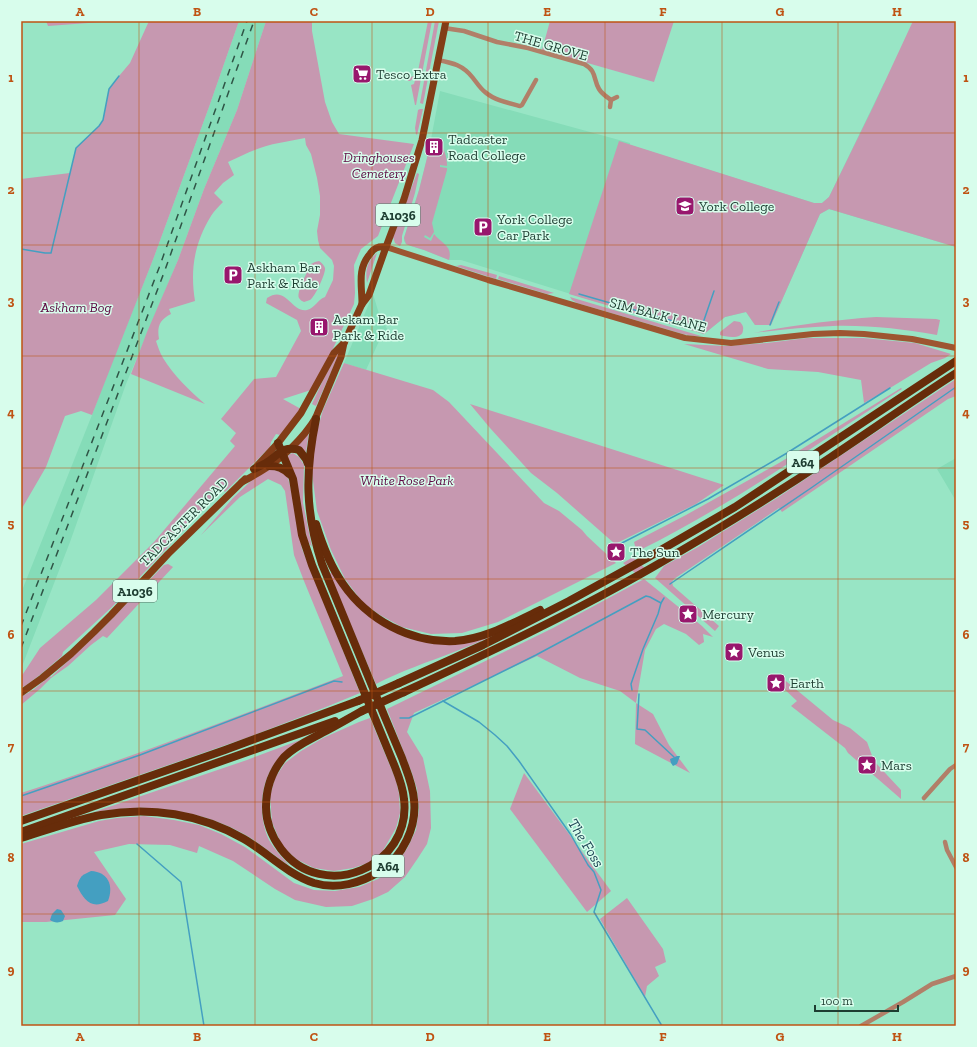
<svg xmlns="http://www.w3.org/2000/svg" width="977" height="1047" viewBox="0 0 977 1047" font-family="'Zilla Slab',serif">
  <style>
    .built { fill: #85dcb8 }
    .green { fill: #c698b0 }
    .water { fill: #449fc1 }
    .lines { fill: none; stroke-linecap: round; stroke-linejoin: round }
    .stream { stroke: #449fc1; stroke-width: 1.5 }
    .street { stroke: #b17f68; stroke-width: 4.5 }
    .secondary { stroke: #9d5531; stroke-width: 6 }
    .primary { stroke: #823d17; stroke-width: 7 }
    .highway { stroke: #672c0a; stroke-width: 8 }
    .rail { stroke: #2f5546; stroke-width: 1.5; stroke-dasharray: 7 7; stroke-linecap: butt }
    .highway-bridge { stroke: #672c0a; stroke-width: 8 }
    .grid { fill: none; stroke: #bf5313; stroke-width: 1; stroke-opacity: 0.55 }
    .labels { text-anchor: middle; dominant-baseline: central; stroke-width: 3; stroke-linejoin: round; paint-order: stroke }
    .shield { fill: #d8fdec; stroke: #557769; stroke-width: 1 }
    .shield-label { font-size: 13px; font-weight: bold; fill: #1d3d31 }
    .street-label { font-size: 14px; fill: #1d3d31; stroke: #d8fdec }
    .poi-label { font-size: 14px; fill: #1d3d31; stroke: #d8fdec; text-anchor: start }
    .park-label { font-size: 14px; font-style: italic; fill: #5d0842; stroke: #d8fdec }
    .water-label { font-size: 15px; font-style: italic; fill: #204857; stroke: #d8fdec }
    .neatline { fill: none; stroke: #bf5313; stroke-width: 1.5 }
    .grid-label { font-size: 13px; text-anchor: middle; font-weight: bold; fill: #bf5313 }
  </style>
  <rect width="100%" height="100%" fill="#98e5c5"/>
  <!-- built -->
  <g class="built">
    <path d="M239,21H266L237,110L204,189L178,260L126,384L70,542L21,669V593L92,415L105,380L154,257L209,107Z"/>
    <path d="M884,83L956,247L829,209L820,214L771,325H755L746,312L725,317L704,334L574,295L461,260H449L424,250L411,246L406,244L404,241V238L419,190L429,150L440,91L630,143V145L814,203H822L829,197Z"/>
    <path d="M373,294L380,317L389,332L385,339H380L366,370L344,363Z"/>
    <path d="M956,458V501L937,469Z"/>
  </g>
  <!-- green -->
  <g class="green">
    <path d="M46,21H115L48,26Z"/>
    <path d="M149,21H239L209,107L154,257L92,415L81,411L65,416L46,467L21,510V179L70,173L76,148L99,126L103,120L109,89L119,76L130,63Z"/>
    <path d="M266,21H312V31L325,102L332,122L339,134L414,144L378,236L361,249L354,265L355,293L354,304L329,357L311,390L283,399L301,409L280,435L276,434L271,442L270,447L225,492L222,489L112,607L63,652L62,656L41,674L24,687L21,685V677L40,648L96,600L154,542L235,446L230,441L236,433L221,419L254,379L276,377L301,331L297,320L266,303L267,298C287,285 291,313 307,310C315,308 317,300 325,297L333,280L334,266L332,260L320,248L318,240L317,231L320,215V196L317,178L311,154L306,145L305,138C296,140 288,141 279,143C261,146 245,154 228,162L234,175L223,183L214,193L223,202C219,206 214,211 211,216C194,244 190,270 195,301L169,309L171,314C159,320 157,327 159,339L156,341C158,347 160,353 163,358C174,376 189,390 205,404L131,374L147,332L178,260L204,189L237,110Z"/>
    <path d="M428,21H432L416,105H415L411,85L414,84L415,80L414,78L410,81H408L407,78L414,76L418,71Z"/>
    <path d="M435,21H439L423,104L420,103Z"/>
    <path d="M550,21H674L654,82L542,50Z"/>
    <path d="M913,21H950L956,23V247L829,209L820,214L771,325H755L746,312L725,317L704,334L569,294L619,141L814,203H822L829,197L874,105Z"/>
    <path d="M420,109H423L417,135L416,134L415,128L418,110Z"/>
    <path d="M438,140C444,147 447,157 447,166L440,165V167L447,168V170L432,223L434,232L430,238L425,235L424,237L431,241L434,234C442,244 453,246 449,260L424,250L411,246L406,244L404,238L419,190L429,150L431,148L437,150L438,145L431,143V142Z"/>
    <path d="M417,173L419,174L415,193L402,236V242L400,246L395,243L393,237Z"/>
    <path d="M377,253L367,283C365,271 367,261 377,253Z"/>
    <path d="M319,261C322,263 324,265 325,268C326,273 315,297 310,300C308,301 306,301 304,302C302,301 300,300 299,298C296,292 308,271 311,264L315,262Z"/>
    <path d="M461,265L497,275L496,279L456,266Z"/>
    <path d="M499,276L554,293L547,294L498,279Z"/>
    <path d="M570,297L701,336H693L683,334L577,303L572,300Z"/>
    <path d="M876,317L936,319L940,320L937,335C903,329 868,325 833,326C806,327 780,330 753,333C794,325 834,320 876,317Z"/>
    <path d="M734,321L740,322C742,324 744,327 743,330C743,340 726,337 720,335V332Z"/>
    <path d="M807,338H863L915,343L951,354L945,358L931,363L890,388L864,403L861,380L818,372L768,369L684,344L726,346L767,343Z"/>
    <path d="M339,351L340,352L316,406L312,404L325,376Z"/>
    <path d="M344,363L433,390L449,402L544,503L559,511L582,530L587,536L616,563L498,622L462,633L431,634L402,627L380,615L363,603L345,579L331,550L317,511L312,473L314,442L323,410Z"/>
    <path d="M956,379V396L948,399L782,512L779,508L674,579L672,582L673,586L719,626L715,631L655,578L664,566L698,547L777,498Z"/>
    <path d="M901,388L902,389C815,445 730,506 638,551L635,546L634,542L686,515L779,463Z"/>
    <path d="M470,404L724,485L696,504L615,544L557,493L531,473L490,428Z"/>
    <path d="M309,432L306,452L296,446Z"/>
    <path d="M293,453L299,457L304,465L303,503L312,547L308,542L287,457L290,454Z"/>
    <path d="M272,469L284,473L288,478L291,490L302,549L360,693L326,707L246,738L21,816V793C130,758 236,717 343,676L304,581L294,555L285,491L281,485L268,479L240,497L201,535L233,498L253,479L263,472Z"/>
    <path d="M633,557L649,572L640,577L623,563Z"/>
    <path d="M168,564L173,567L107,638L103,636L91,645L68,666L51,678L40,689L21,705V697L33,690L50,676L51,677L102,629L164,565Z"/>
    <path d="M332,572L367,615L416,639L433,644L471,641L494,635C481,641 467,647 454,652C428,662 401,671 376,684L329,574Z"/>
    <path d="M644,579L702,626L713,637L703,634L704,642L699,645L686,634L664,624L656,629L645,650L636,703L653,714L669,745L690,773L635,744L636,703L620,691L580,678L537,656L414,713L407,732L423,758L430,791L431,828L427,844L418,858L405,877L388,892L373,899L352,906L326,907L295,900L275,889L233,861L199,846L197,853L170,845L129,844L94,852L126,899L115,915L46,922H21V844L99,821L117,818L144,816L174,820L199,825L221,834L245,847L294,883L314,890L335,891L359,887L378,879L395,867L408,847L416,830L419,809L417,789L412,773L387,709L553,628Z"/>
    <path d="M781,677L833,720L850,728L867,742L874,761L901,790V799L848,753L845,748L791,706L797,701L781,686L778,681Z"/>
    <path d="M370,718L396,780L399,794L400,813L396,828L381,854L368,863L353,868L334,871L314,868L296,859L282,846L272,822L270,796L275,778L285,763L301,751L323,738L359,722Z"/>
    <path d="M300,740C293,746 285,751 279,758C260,779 257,814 269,840C274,849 283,858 290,866C274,856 259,842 242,833C213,817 179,809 146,808C129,807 111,810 94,812L247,760Z"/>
    <path d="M524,773L611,891L587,912L510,809Z"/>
    <path d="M627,898L663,949L666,962L655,967L659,976L647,986L645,997L600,919Z"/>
  </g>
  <!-- water -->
  <g class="water">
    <path d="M677,756H680L677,764L673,766L671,763L670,759Z"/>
    <path d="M91,871C108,872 114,885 108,901C91,910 84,900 77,886C80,876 82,875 91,871Z"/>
    <path d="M57,909L61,910L65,916L63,921C59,923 54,923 50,920L52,914Z"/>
  </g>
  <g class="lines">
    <!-- stream -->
    <g class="stream">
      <path d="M21,249L45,253H51L76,148L99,126L103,120L109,89L119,76"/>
      <path d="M579,294L697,328L701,327L703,323L714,291"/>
      <path d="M770,325L779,302"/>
      <path d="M620,544L708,499L787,453L890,388"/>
      <path d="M670,584L811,488L956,387"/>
      <path d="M632,690L631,684L643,649L658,614L661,603L664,598"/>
      <path d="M639,694L637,729L645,730L674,757"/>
      <path d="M443,701L479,722L495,735L507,746L519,761L571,835L588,865L594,872L601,890L594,912L662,1026"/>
      <path d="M400,718H409L536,655L646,596L650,597L661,603"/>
      <path d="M21,796L140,755L334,681L342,682"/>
      <path d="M137,844L181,882L204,1026"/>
    </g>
    <!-- street -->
    <g class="street">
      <path d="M444,28L464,31L497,42L528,48L584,64C597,71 593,79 599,89C602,94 607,97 611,100L617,97"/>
      <path d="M438,60C453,63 463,65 473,78C477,83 480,88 485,92C494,100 508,103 520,106L522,105L536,80"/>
      <path d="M610,107L611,100"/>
      <path d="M924,798L950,769L956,765"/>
      <path d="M945,842L947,850L956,867"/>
      <path d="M861,1026L903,1002L932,984L956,976"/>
    </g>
    <!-- secondary -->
    <path class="secondary" d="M386,247L488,280L685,338L731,343L813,334L840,333L864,334L912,339L956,348"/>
    <!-- primary -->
    <g class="primary">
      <path d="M362,304C362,285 357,269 370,254C374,248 378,246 386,247"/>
      <path d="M256,467L278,443L301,413L334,353L344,343"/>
      <path d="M242,482C268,468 286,456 305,433C310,426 315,421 318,412L341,357L344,343L362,304L369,295L386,247L404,199L422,140L446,21"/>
      <path d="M21,693L42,678L71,654L94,632L111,615L168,554L245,479"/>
    </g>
    <!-- highway -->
    <g class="highway">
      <path d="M278,443L293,479L302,535L312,565L395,767C399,777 403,788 404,799C412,867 323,904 281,849C272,837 266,822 266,807C266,789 272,771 284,757C295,746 309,740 322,733C336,726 349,718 362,711"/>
      <path d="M269,466C278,466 283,468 289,474"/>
      <path d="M254,469C258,467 262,465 266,463C278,456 282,445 299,450L306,459L308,464"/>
      <path d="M316,524C322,544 331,567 343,584C368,620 410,643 455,641C485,639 513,623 540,610"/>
      <path d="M399,683L483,645L569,601L647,558L735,507L956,361"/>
      <path d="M404,692C488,653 573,613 653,567C714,532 773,496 831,457C873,429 914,400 956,373"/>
      <path d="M21,821L225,750L358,701"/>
      <path d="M21,832L335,721"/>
      <path d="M21,838C47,830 74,820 101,815C150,806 201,814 244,839C268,853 287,874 314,883C337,890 361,883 380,871C403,857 417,826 414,800C413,785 407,772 402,758C396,744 390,729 384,715C363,665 343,614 322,564C305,512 305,472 316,419"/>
    </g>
    <!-- rail -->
    <g class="rail">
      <path d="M21,626L159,268L247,21"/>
      <path d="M21,648L165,270L254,21"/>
    </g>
    <!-- highway-bridge -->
    <g class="highway-bridge">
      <path d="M358,701L399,683"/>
      <path d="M362,711L404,692"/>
    </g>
  </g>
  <!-- grid -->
  <path class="grid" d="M139,21V1026M255,21V1026M372,21V1026M488,21V1026M605,21V1026M722,21V1026M838,21V1026M21,133H956M21,245H956M21,356H956M21,468H956M21,579H956M21,691H956M21,802H956M21,914H956"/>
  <!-- icons -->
  <defs>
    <symbol id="supermarket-square" viewBox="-11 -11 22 22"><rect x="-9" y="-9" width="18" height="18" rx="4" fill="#98176d" stroke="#d8fdec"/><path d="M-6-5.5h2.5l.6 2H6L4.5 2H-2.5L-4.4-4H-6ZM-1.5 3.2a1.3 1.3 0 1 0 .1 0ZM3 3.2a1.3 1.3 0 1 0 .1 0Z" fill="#fff"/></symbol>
    <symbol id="building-square" viewBox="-11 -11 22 22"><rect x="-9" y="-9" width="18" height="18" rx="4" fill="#98176d" stroke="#d8fdec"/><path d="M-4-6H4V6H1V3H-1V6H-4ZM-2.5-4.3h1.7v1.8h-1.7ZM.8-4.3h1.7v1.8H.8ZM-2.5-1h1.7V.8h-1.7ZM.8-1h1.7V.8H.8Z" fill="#fff"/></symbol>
    <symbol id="university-square" viewBox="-11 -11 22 22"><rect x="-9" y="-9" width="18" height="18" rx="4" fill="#98176d" stroke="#d8fdec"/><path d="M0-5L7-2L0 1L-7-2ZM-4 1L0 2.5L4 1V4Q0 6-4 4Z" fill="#fff"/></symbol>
    <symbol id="parking-square" viewBox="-11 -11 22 22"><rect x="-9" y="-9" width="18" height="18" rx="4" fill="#98176d" stroke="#d8fdec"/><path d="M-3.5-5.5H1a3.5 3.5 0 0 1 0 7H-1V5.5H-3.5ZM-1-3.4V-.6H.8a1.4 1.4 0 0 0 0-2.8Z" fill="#fff"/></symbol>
    <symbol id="sight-square" viewBox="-11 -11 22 22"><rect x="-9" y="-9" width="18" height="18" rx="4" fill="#98176d" stroke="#d8fdec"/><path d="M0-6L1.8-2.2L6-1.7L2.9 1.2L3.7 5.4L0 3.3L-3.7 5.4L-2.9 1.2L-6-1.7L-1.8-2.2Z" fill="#fff"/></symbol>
  </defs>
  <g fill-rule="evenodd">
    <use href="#supermarket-square" x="351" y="63" width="22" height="22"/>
    <use href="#building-square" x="423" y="136" width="22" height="22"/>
    <use href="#university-square" x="674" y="195" width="22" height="22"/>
    <use href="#parking-square" x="472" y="216" width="22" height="22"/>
    <use href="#parking-square" x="222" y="264" width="22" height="22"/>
    <use href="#building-square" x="308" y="316" width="22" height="22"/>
    <use href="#sight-square" x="605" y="541" width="22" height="22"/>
    <use href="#sight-square" x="677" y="603" width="22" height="22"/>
    <use href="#sight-square" x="723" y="641" width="22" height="22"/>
    <use href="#sight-square" x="765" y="672" width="22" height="22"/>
    <use href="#sight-square" x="856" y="754" width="22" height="22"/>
  </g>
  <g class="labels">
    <!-- shield labels -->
    <g class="shield">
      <rect x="376" y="204" width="44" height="22" rx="3"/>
      <rect x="787" y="451" width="32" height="22" rx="3"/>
      <rect x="113" y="580" width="44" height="22" rx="3"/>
      <rect x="372" y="855" width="32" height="22" rx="3"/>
    </g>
    <g class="shield-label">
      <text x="398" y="215">A1036</text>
      <text x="803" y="462">A64</text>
      <text x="135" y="591">A1036</text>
      <text x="388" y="866">A64</text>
    </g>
    <!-- street labels -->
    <g class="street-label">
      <text transform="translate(551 46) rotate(16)">THE GROVE</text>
      <text transform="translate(658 315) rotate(15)">SIM BALK LANE</text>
      <text transform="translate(184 522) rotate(-45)">TADCASTER ROAD</text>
    </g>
    <!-- poi labels -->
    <g class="poi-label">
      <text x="376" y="74">Tesco Extra</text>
      <text x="448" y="139">Tadcaster<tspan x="448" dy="16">Road College</tspan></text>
      <text x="699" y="206">York College</text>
      <text x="497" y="219">York College<tspan x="497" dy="16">Car Park</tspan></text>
      <text x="247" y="267">Askham Bar<tspan x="247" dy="16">Park &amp; Ride</tspan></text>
      <text x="333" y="319">Askam Bar<tspan x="333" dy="16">Park &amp; Ride</tspan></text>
      <text x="630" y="552">The Sun</text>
      <text x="702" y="614">Mercury</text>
      <text x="748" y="652">Venus</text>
      <text x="790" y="683">Earth</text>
      <text x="881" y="765">Mars</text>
    </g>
    <!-- park labels -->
    <g class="park-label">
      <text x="379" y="157">Dringhouses<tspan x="379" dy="16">Cemetery</tspan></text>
      <text x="76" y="307">Askham Bog</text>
      <text x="407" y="480">White Rose Park</text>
    </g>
    <!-- water labels -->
    <g class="water-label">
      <text transform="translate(586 843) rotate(58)">The Foss</text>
    </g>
  </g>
  <!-- border -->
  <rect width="977" height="1047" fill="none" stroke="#d8fdec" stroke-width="44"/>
  <!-- scale -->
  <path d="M815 1005v6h83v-6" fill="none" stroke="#1d3d31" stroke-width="2"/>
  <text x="821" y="1005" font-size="12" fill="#1d3d31" stroke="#d8fdec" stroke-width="3" paint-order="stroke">100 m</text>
  <rect x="22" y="22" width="933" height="1003" class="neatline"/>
  <g class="grid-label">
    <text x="80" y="16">A</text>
    <text x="197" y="16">B</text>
    <text x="314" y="16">C</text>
    <text x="430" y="16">D</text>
    <text x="547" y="16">E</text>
    <text x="663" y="16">F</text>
    <text x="780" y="16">G</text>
    <text x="897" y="16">H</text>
    <text x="11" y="82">1</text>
    <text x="966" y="82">1</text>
    <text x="11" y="194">2</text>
    <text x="966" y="194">2</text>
    <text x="11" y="305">3</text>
    <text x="966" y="305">3</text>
    <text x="11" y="417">4</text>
    <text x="966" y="417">4</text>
    <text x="11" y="528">5</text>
    <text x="966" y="528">5</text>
    <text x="11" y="639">6</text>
    <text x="966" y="639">6</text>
    <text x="11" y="751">7</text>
    <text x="966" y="751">7</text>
    <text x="11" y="862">8</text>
    <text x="966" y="862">8</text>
    <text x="11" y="974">9</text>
    <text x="966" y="974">9</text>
    <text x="80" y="1041">A</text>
    <text x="197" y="1041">B</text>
    <text x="314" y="1041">C</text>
    <text x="430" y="1041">D</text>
    <text x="547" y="1041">E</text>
    <text x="663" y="1041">F</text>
    <text x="780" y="1041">G</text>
    <text x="897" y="1041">H</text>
  </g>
</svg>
